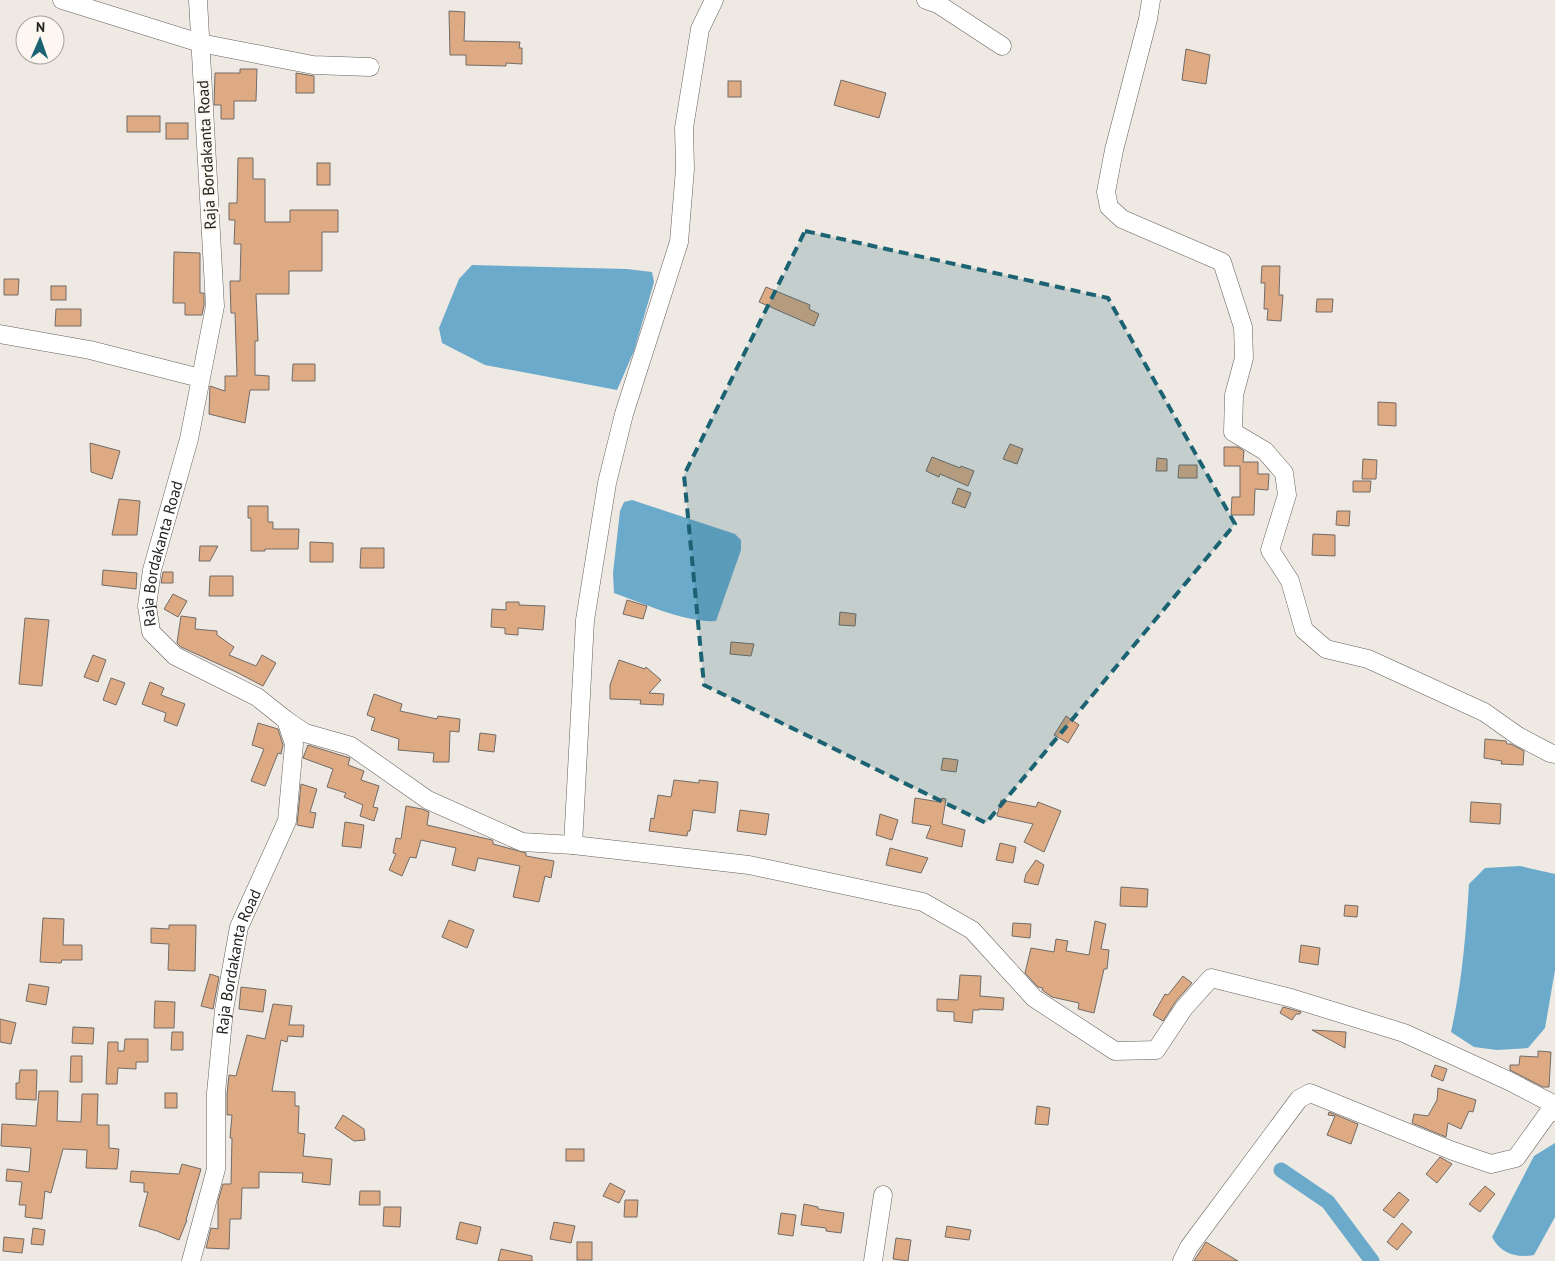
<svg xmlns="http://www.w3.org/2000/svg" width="1555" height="1261" viewBox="0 0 1555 1261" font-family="'PT Sans',sans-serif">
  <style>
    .water { fill: #6baacb }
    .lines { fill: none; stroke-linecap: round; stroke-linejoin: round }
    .canal { stroke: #6baacb; stroke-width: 15 }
    .building { fill: #deaa83; stroke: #726b67 }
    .minor-casing { stroke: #64605a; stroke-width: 19 }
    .minor { stroke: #fff; stroke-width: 18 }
    .marked { fill: #1b6272; fill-opacity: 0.2; stroke: #1b6272; stroke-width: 4; stroke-dasharray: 10 6; stroke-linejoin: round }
    .labels { text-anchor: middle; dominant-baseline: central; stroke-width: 5; stroke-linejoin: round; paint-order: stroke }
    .street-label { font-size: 16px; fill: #262421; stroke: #fcf7f0 }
  </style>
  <rect width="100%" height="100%" fill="#efe9e3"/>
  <!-- water -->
  <g class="water">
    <path d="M472,265L627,269L652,272L654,282L634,351L617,390L485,365L442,343L439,328L459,279Z"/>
    <path d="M632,500L735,534L741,540V550L716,621C685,623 643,603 614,593L613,573L620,511L624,502Z"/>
    <path d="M1520,866L1555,874V970L1545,1028L1528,1048L1497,1050L1474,1047L1451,1032C1462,983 1466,934 1469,884L1485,868Z"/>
    <path d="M1555,1143V1217L1534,1255C1516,1258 1501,1254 1492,1237L1534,1156Z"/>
  </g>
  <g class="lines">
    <!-- canal -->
    <path class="canal" d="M1281,1170L1328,1202L1372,1261"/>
  </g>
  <!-- building -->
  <g class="building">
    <path d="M449,11L465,12L464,41L520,42L519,48H522V64L506,63V66L466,65V55H450Z"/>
    <path d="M1186,49L1210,55L1206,84L1182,80Z"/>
    <path d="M240,69H257L256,101H234V119H221V105H214L215,73H240Z"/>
    <path d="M296,73L314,76V93H296Z"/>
    <path d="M841,80L886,93L879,118L834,105Z"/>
    <rect x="728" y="81" width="13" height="16"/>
    <rect x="127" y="116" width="33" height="16"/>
    <rect x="166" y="123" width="22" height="16"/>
    <path d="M238,158H253V179H265V222H290V210H338V232H322V271H289V294H256L258,341H255V375L269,376V390H250L245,423L209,414L210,386L225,391V376H237L235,313H231L230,281H240L241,244H234L235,220H229V203H237Z"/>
    <rect x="317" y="163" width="13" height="22"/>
    <path d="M174,252L200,253V293H204V305L202,315H185V303H173Z"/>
    <path d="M1262,266H1280L1279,295H1283L1281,321L1267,320L1268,309H1264L1265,283H1261Z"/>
    <path d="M4,279H19L18,295H4Z"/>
    <rect x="51" y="286" width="15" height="14"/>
    <path d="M766,287L810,305L809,309L819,314L814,326L759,302Z"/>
    <path d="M1317,299H1333L1332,312H1316Z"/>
    <path d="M56,309H81V326H55Z"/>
    <path d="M293,364H315V381H292Z"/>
    <path d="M1378,402L1396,403V426L1378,425Z"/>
    <path d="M90,443L120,451L112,479L91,472Z"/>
    <path d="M1010,444L1023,449L1017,464L1003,459Z"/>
    <path d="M1224,447H1238L1244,451L1243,462H1258V474H1269L1268,490L1255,489L1254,515H1231L1232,497H1240V466H1224Z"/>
    <path d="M932,457L960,468L961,466L974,471L968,486L940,474L939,477L926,471Z"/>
    <path d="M1157,458L1167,459V471H1156Z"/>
    <path d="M1363,459L1377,460L1376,479H1362Z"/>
    <path d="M1179,465H1197V478H1178Z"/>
    <path d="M1353,481H1371L1370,492H1353Z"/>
    <path d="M958,488L971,493L965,508L952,503Z"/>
    <path d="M119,499L140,501L137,535H112Z"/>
    <path d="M248,506H268V522H273V529H299L298,549H265V551H251V518H248Z"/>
    <path d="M1337,511H1350L1349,526L1336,525Z"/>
    <path d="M1313,534L1335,535V556L1312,555Z"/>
    <path d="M310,542L333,543V562H310Z"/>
    <path d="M200,546H218L210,561H199Z"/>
    <path d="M361,548H384V568H360Z"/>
    <path d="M103,570L137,573L136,589L102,585Z"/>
    <path d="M163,572H173V583H161Z"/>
    <path d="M210,576H233V596H209Z"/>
    <path d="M173,594L187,601L178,617L164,609Z"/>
    <path d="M627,600L647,606L643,619L623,614Z"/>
    <path d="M506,602H519V605L545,606L543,630L518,628V635L505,634V628L491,627L492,609L506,610Z"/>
    <path d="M840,612L856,614L855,626L839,625Z"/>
    <path d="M181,616L196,618L195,629L217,631V635L234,647L229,655L256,666L262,655L276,663L263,686L236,672L181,647L177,643Z"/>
    <path d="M25,618L49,620L42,686L19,684Z"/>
    <path d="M731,642L754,644L751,656L730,654Z"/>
    <path d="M93,655L106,660L98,682L84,677Z"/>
    <path d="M619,660L645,669L646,667L661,680L649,693L664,694L663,705L640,704L641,700L610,699V685Z"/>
    <path d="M111,678L125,683L116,705L103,700Z"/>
    <path d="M150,682L164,688L161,695L185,704L177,726L164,721L166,713L142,704Z"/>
    <path d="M374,694L402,704L400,711L437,719L438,716L460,719L459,732L450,731L449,762H433L434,753L398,750L399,739L371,730L375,718L367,715Z"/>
    <path d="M1066,716L1079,725L1068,743L1054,735Z"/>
    <path d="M258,723L278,729L283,745L281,754L278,753L265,786L251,781L264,749L252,745Z"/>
    <path d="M480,733L496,735L494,752L478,750Z"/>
    <path d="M1485,739L1506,741L1507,744H1511L1524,751L1523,765L1501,764L1502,761L1484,758Z"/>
    <path d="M308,745L350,758L348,765L364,771L361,780L379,786L373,807L378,808L374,821L360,816L363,805L344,797L346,793L327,787L333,769L303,758Z"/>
    <path d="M943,758L958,760L956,772L941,770Z"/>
    <path d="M674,780L699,783V780L718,782L715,813L693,810L690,831H688L687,836L649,831L651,818L654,819L658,795L671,797Z"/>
    <path d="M301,784L317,789L310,812L316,813L313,828L297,825Z"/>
    <path d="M915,798L940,802L942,798L946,799L942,824L965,830L962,847L926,838L931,826L912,823Z"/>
    <path d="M1001,800L1036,807L1038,802L1061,811L1044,852L1024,842L1033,824L997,816Z"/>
    <path d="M1471,802L1501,804L1500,824L1470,822Z"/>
    <path d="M406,806L422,809L429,812L427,825L492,840L493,841V844L526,853V856L554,861L551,878L545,876L539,902L513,897L520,866L478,858L475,871L452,865L456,848L421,840L416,858L410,857L402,876L389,870L396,854L393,853L396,838L401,839Z"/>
    <path d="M740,810L769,814L766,835L737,831Z"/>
    <path d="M880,814L898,820L892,840L876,835Z"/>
    <path d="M345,822L364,825L361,848L342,846Z"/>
    <path d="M1000,843L1016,847L1013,863L996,860Z"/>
    <path d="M890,848L928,858L921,873L886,865Z"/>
    <path d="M1036,860L1044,865L1038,885L1024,882L1026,874Z"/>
    <path d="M1121,887L1148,889L1147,907L1120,906Z"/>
    <path d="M1345,905L1358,906L1357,917L1344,916Z"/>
    <path d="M43,918L64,919L63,945H82V960H62L61,963L40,962Z"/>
    <path d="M449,920L474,930L467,948L442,937Z"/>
    <path d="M1095,921L1106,924L1101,949L1109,950L1107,969H1104L1094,1013L1078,1009L1079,1003L1052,997L1042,990L1043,988L1038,987L1025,973L1031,948L1054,952L1056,939L1068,941L1066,951L1089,955Z"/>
    <path d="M1013,923L1031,924L1030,938L1012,936Z"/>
    <path d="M169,925H196L195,971L168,970L169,944L151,943V928L169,929Z"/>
    <path d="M1301,945L1320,948L1318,965L1299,962Z"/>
    <path d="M210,974L219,977L213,1009L201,1006Z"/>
    <path d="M960,975L981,976L980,996L1004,998L1003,1010L979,1009V1010H973L972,1023L954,1021V1012L937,1011V999L958,1000Z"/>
    <path d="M1183,976L1192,983L1176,1001L1163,1021L1153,1015L1165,994L1168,995Z"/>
    <path d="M29,984L49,987L46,1005L26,1001Z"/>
    <path d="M241,987L266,990L263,1012L239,1009Z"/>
    <path d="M155,1001L175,1002L174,1028H154Z"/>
    <path d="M273,1004L292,1006L289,1025H304L303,1037L288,1036L287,1042L281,1040L272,1091L295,1092V1106H299L298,1133L305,1134L303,1156L332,1159L330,1185L302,1182L303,1173L259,1172V1188H242L241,1219H230L229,1249L206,1248L211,1228L218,1229V1201L223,1184H231L232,1138H230L232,1115H227V1094L229,1075L236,1076L247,1035L265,1039Z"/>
    <path d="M1283,1007L1301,1012L1300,1014H1296L1292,1020L1280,1013Z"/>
    <path d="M0,1019L16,1023L11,1044L0,1042Z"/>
    <path d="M73,1027L94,1028L93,1044L72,1043Z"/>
    <path d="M1312,1030L1346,1032L1345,1048Z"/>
    <path d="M172,1032H183V1050H171Z"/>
    <path d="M125,1039H148V1062H136V1069L118,1068L117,1084H106L108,1042H118V1051H124Z"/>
    <path d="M1538,1051L1551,1052L1549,1087H1543L1510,1070V1065H1519L1520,1056L1538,1057Z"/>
    <path d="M71,1056H82V1082H70Z"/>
    <path d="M1435,1065L1447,1069L1443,1081L1431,1076Z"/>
    <path d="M20,1070H37L36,1100L16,1099V1083H19Z"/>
    <path d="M1438,1088L1476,1100L1473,1112L1469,1111L1461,1129L1448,1123L1446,1137L1412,1123L1414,1114L1428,1116L1437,1100Z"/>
    <path d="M39,1091H58L57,1121L81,1122L82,1094H98L97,1125H109V1148L119,1149L117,1169L86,1168L87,1150L63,1149L51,1193L45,1191L42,1219L25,1217L26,1205H19L22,1182L6,1181L7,1169L29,1172L31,1148L1,1146L2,1124L36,1126Z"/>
    <rect x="165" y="1093" width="12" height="15"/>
    <path d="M1037,1106L1050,1108L1048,1125L1035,1124Z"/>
    <path d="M1329,1112L1358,1124L1351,1144L1327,1135L1335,1116L1328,1115Z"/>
    <path d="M343,1115L364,1129L365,1140L354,1141L335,1128Z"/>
    <rect x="566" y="1149" width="18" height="12"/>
    <path d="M1440,1157L1452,1164L1437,1183L1426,1174Z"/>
    <path d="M182,1164L201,1169L186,1220H187L179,1240L157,1231L139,1226L148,1192H144V1183L130,1182L131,1171L179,1174Z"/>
    <path d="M610,1183L625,1191L619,1203L603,1196Z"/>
    <path d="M1485,1186L1495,1194L1480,1212L1469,1204Z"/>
    <path d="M360,1191H380V1205H359Z"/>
    <path d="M1399,1192L1409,1200L1394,1218L1383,1210Z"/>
    <path d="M625,1200H638L637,1217H624Z"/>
    <path d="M804,1204L818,1207V1209L844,1213L841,1233L826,1231V1228L801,1225Z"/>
    <path d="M384,1207H401L400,1227L383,1226Z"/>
    <path d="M781,1213L796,1215L793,1236L778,1234Z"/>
    <path d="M460,1222L481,1227L477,1244L456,1239Z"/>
    <path d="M554,1222L575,1226L571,1243L550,1239Z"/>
    <path d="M1402,1223L1412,1232L1397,1250L1387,1242Z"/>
    <path d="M947,1226L971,1230L969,1240L945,1237Z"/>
    <path d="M33,1228L45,1230L43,1245L31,1244Z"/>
    <path d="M4,1237L24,1239L22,1253L3,1251Z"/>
    <path d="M896,1238L911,1240L908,1261L893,1259Z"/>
    <rect x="577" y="1242" width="15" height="18"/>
    <path d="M1206,1242L1238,1261H1194Z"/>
    <path d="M501,1249L532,1256V1261H498Z"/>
  </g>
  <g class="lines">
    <defs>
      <g id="minor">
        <path d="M62,0L200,43L313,65L370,67"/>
        <path d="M926,0L938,4L1002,46"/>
        <path d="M1151,0L1148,19L1114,150L1106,192L1109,207L1122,219L1222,262L1243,327L1244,358L1234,395L1233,432L1265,451L1284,473L1287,495L1270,550L1290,581L1304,630L1326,649L1368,659L1484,712L1518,736L1550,753L1555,754"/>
        <path d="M0,334L90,350L200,378"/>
        <path d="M286,720L305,733L351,746L428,800L522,842L573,845L585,620L607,483L624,414L679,242L685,169L684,128L700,29L714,0"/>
        <path d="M573,845L749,865L923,902L972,930L1034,998L1115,1051L1156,1050L1184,1008L1211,978L1291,998L1404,1033L1509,1081L1555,1105"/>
        <path id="s1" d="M191,1261L216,1169V1093L224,1010L239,927L287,821L294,744L286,720L257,697L175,656L151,632L147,606L152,570L189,439L215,306L198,0"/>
        <path d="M873,1261L883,1195"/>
        <path d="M1182,1261L1189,1247L1299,1099L1310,1093L1453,1151L1491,1164L1516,1158L1549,1112H1555"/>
      </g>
    </defs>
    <!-- minor casing -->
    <use href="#minor" class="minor-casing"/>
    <!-- minor -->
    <use href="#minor" class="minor"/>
  </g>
  <!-- marked area -->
  <path class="marked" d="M805,231L1108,298L1235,524L986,823L704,685L684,475Z"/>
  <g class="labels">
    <!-- street labels -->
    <g class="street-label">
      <text transform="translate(206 155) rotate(-93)">Raja Bordakanta Road</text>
      <text stroke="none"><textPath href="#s1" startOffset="801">Raja Bordakanta Road</textPath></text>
      <text stroke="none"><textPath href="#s1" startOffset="305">Raja Bordakanta Road</textPath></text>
    </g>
  </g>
  <!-- north arrow -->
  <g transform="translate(40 40) rotate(2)"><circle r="24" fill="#fcf7f0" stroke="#a6a39d"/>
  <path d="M0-4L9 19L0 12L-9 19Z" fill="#1b6272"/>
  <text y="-8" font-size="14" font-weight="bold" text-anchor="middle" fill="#262421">N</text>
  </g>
</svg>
